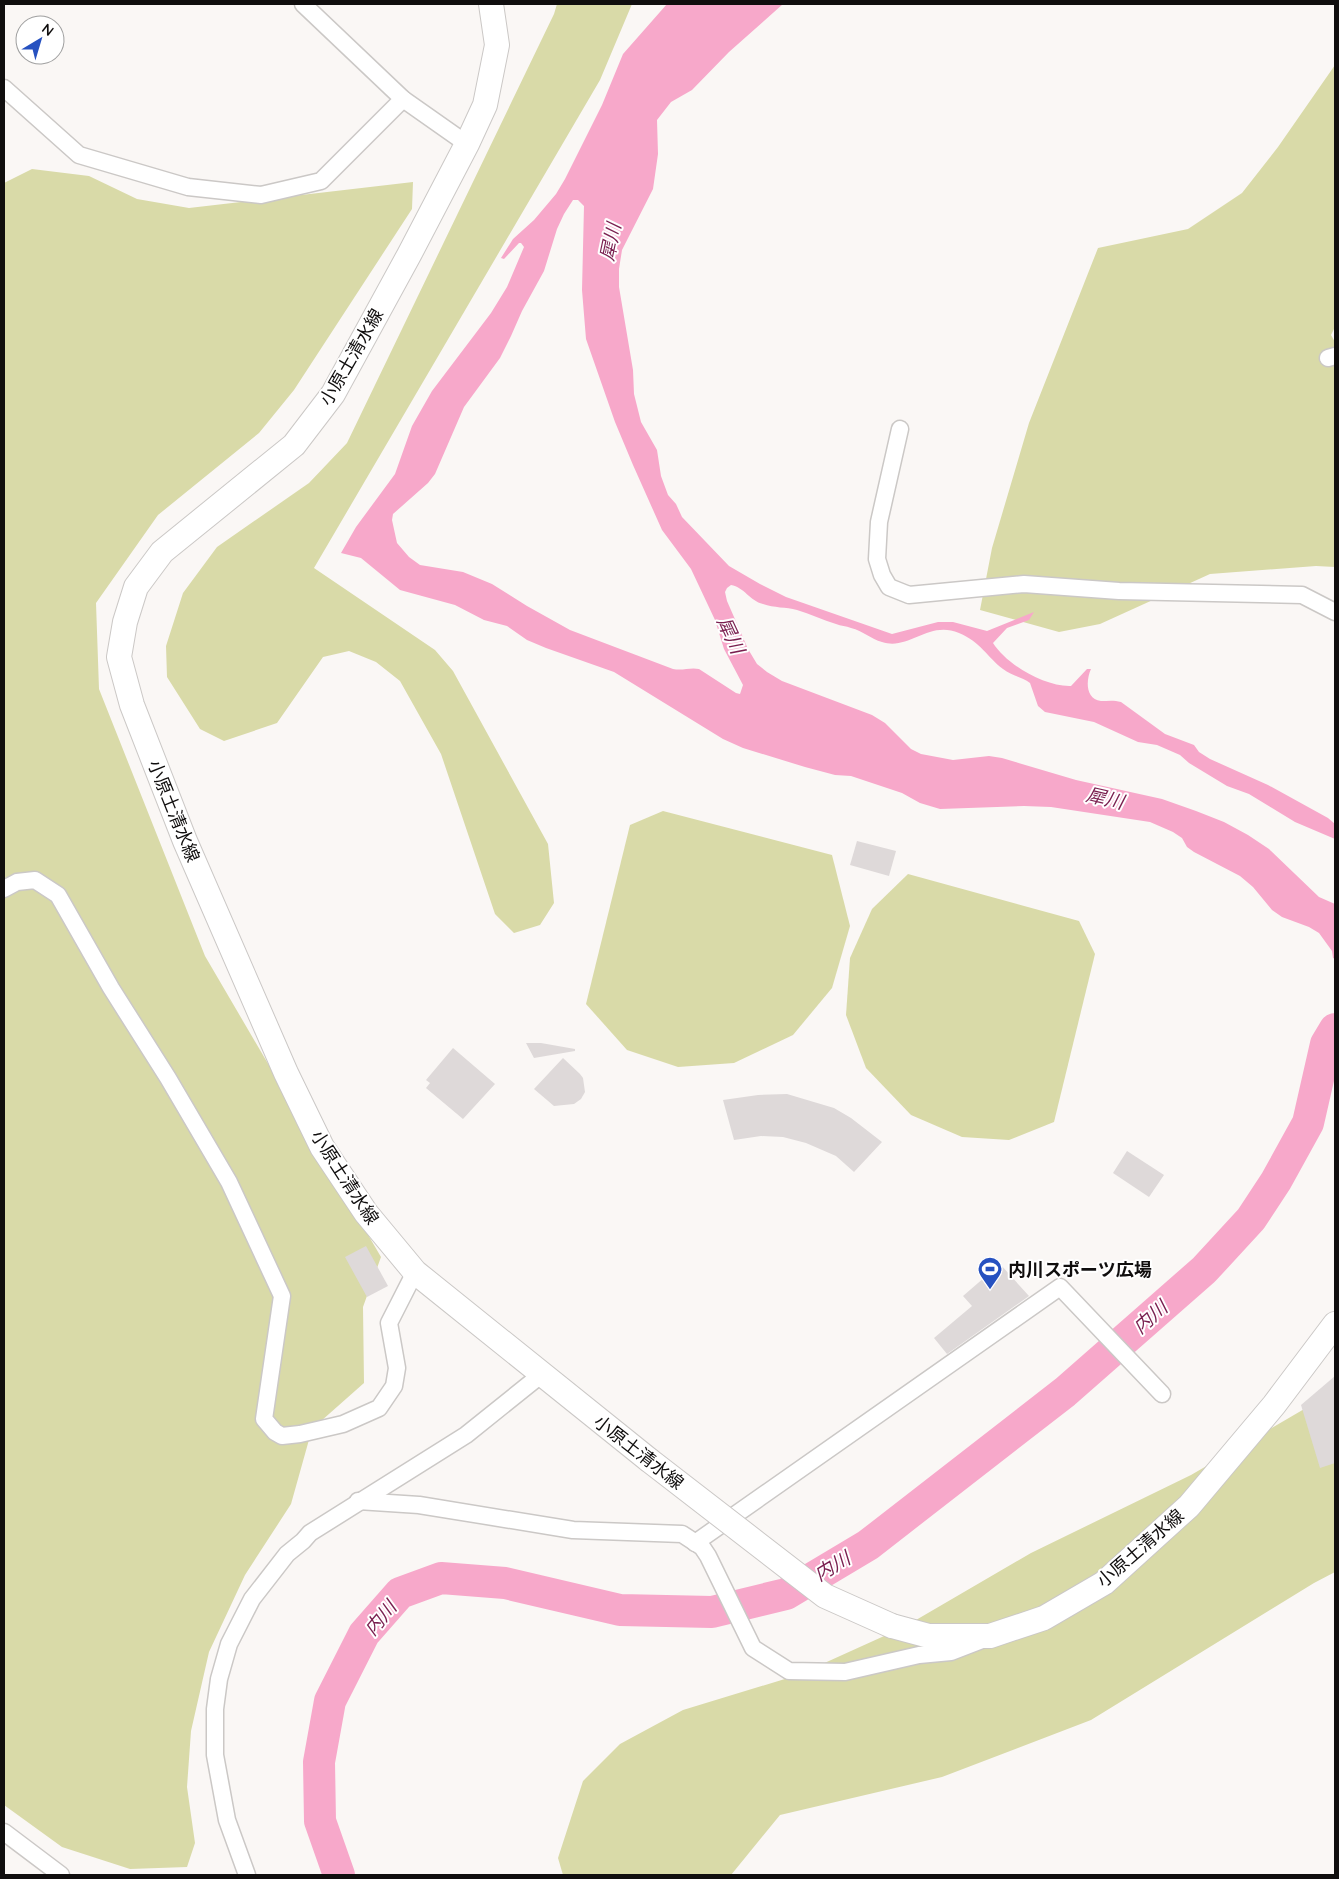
<svg xmlns="http://www.w3.org/2000/svg" width="1339" height="1879" viewBox="0 0 1339 1879" font-family="Quicksand,'Noto Sans JP',sans-serif">
  <style>
    .green { fill: #d9daa8 }
    .water { fill: #f7a8ca; fill-rule: evenodd }
    .lines { fill: none; stroke-linecap: round; stroke-linejoin: round }
    .river { stroke: #f7a8ca; stroke-width: 32 }
    .building { fill: #ded9d9 }
    .street-casing { stroke: #cbc8c6; stroke-width: 19 }
    .secondary-casing { stroke: #cbc8c6; stroke-width: 26 }
    .street { stroke: #fff; stroke-width: 16 }
    .secondary { stroke: #fff; stroke-width: 24 }
    .secondary-bridge-casing { stroke: #cbc8c6; stroke-width: 26; stroke-linecap: butt }
    .secondary-bridge { stroke: #fff; stroke-width: 24 }
    .labels { text-anchor: middle; dominant-baseline: central; stroke-width: 4; stroke-linejoin: round; paint-order: stroke }
    .street-label { font-size: 18px; fill: #100e0e; stroke: #fff }
    .poi-label { font-size: 18px; font-weight: bold; fill: #100e0e; stroke: #fff; text-anchor: start }
    .water-label { font-size: 19px; font-style: italic; fill: #791f4f; stroke: #fff }
  </style>
  <rect width="100%" height="100%" fill="#faf7f5"/>
  <!-- green -->
  <g class="green">
    <path d="M557,4H632L600,80L314,568L435,650L453,671L548,844L554,903L540,925L514,933L495,914L441,754L400,681L376,662L349,651L323,657L277,723L224,741L200,729L167,677L166,646L183,593L217,547L309,483L347,443L554,14Z"/>
    <path d="M1335,65V327L1331,335L1335,342V567L1316,566L1210,574L1100,624L1059,632L980,610L992,548L1029,423L1098,248L1188,229L1242,193L1278,147Z"/>
    <path d="M32,169L89,176L137,199L189,208L413,182L412,209L294,390L259,433L158,515L96,603L99,689L205,956L381,1257L363,1307L364,1383L312,1429L291,1504L245,1575L209,1652L191,1731L187,1787L195,1843L187,1867L130,1869L62,1847L4,1805V183Z"/>
    <path d="M663,811L832,855L850,926L832,988L793,1035L734,1063L678,1067L627,1050L586,1004L630,825Z"/>
    <path d="M908,874L1079,921L1095,954L1054,1122L1009,1140L962,1137L911,1115L866,1068L846,1015L850,958L872,909Z"/>
    <path d="M1335,1391V1572L1314,1583L1091,1720L942,1777L780,1815L731,1875H563L558,1858L583,1781L620,1744L683,1710L798,1675L904,1627L1031,1553L1191,1475Z"/>
  </g>
  <!-- water -->
  <path class="water" d="M667,4H783L729,52L692,90L671,102L657,120L658,154L653,189L622,250L619,269V287L633,370L634,394L641,422L657,450L661,476L668,495L676,504L682,517L729,566L760,584L786,597L892,634L938,622H953L987,631L1034,612L1029,620L1007,628L993,643C1007,665 1045,687 1071,686L1087,669H1091C1086,680 1085,699 1101,701C1108,701 1114,700 1121,702L1165,734L1194,745L1199,752L1210,759L1268,785L1328,818L1335,824V839L1295,822L1249,794L1227,786L1189,763L1180,755L1157,745L1138,742L1094,722L1045,712L1038,706L1030,683C1022,677 1012,676 1003,669C987,657 981,642 959,633C928,620 909,651 882,642C871,639 863,631 851,628C846,626 841,626 836,624C823,620 810,614 797,610C786,607 774,608 763,604C750,601 744,587 731,585L727,588L725,592L727,601L748,649L757,664L767,672L782,681L872,715L885,723L911,749L921,754L953,760L989,756L1002,758L1076,780L1162,799L1196,811L1224,822L1248,835L1269,849L1319,897L1335,904V959L1333,958L1332,951L1319,933L1309,927L1282,917L1272,910L1253,887L1240,876L1194,852L1187,847L1182,838L1173,832L1150,822L1051,807L1024,806L940,809L920,803L902,793L851,776L835,775L805,767L743,748L723,739L614,672L546,648L527,640L507,626L484,620L455,605L400,590L361,558L341,553L356,527L395,474L412,426L432,391L491,313L507,287L524,247L521,243H519L504,259L501,258L513,239L534,220L556,194L565,179L602,105L623,54ZM573,200H578L584,206L582,290L586,339L615,422L633,465L662,530L691,569L715,620L724,649L743,685L740,694L736,693L699,669C690,667 683,671 673,669L570,630L527,606L492,584L463,572L420,565L409,557L397,543L392,520L393,514L428,483L435,474L464,407L500,358L511,336L522,311L544,271L557,229L564,214Z"/>
  <g class="lines">
    <!-- river -->
    <path class="river" d="M339,1875L320,1821L319,1762L330,1701L364,1634L400,1593L441,1578L505,1583L620,1610L712,1612L786,1594L868,1545L1065,1392L1204,1270L1251,1219L1276,1181L1308,1123L1326,1044L1335,1029"/>
  </g>
  <!-- building -->
  <g class="building">
    <path d="M857,841L896,851L889,876L850,865Z"/>
    <path d="M526,1043H541L575,1049V1051L534,1058Z"/>
    <path d="M453,1048L495,1084L463,1119L426,1088L430,1083L426,1080Z"/>
    <path d="M563,1058L580,1074L583,1078L585,1092L581,1099L574,1104L554,1106L534,1089Z"/>
    <path d="M787,1094L834,1108L851,1118L882,1142L854,1172L836,1156L806,1143L783,1137L761,1136L734,1140L723,1100L758,1095Z"/>
    <path d="M1127,1151L1164,1175L1149,1197L1113,1173Z"/>
    <path d="M366,1246L388,1286L367,1297L345,1257Z"/>
    <path d="M1000,1264L1029,1296L947,1354L934,1338L972,1306L963,1296Z"/>
    <path d="M1335,1376V1463L1320,1468L1301,1405Z"/>
  </g>
  <g class="lines">
    <defs>
      <g id="street">
        <path d="M303,4L403,99L467,144"/>
        <path d="M4,88L79,155L188,187L261,195L321,181L403,99"/>
        <path d="M1328,358L1335,356"/>
        <path d="M900,429L879,522L877,559L882,575L889,587L909,595L1024,584L1119,591L1302,595L1335,612"/>
        <path d="M4,889L17,882L35,880L58,895L111,988L168,1078L229,1182L282,1296L264,1419L275,1432L282,1436L300,1434L343,1424L379,1408L394,1386L397,1368L389,1323L415,1272"/>
        <path d="M358,1501L419,1505L573,1530L682,1534L702,1547L708,1556L753,1648L789,1671L845,1672L919,1655L951,1652L982,1640"/>
        <path d="M695,1543L1060,1287L1162,1394"/>
        <path d="M4,1832L61,1875"/>
        <path d="M247,1875L227,1820L215,1755V1709L219,1679L229,1644L252,1599L287,1554L303,1541L310,1533L466,1435L542,1374"/>
      </g>
      <g id="secondary">
        <path d="M491,4L497,45L485,105L467,144L409,255L333,394L294,445L162,552L136,587L125,622L119,657L132,705L185,841L286,1073L322,1147L366,1213L415,1272L649,1460"/>
        <path d="M892,1626L929,1636H990L1044,1618L1104,1583L1189,1506L1274,1405L1335,1324"/>
      </g>
    </defs>
    <!-- street casing -->
    <use href="#street" class="street-casing"/>
    <!-- secondary casing -->
    <use href="#secondary" class="secondary-casing"/>
    <!-- street -->
    <use href="#street" class="street"/>
    <!-- secondary -->
    <use href="#secondary" class="secondary"/>
    <defs>
      <path id="secondary-bridge" d="M649,1460L825,1596L892,1626"/>
    </defs>
    <!-- secondary-bridge casing -->
    <use href="#secondary-bridge" class="secondary-bridge-casing"/>
    <!-- secondary-bridge -->
    <use href="#secondary-bridge" class="secondary-bridge"/>
  </g>
  <!-- icons -->
  <defs>
    <symbol id="stadium-pin" viewBox="-11 -11 22 30"><path d="M0 17L-7.5 6A9.5 9.5 0 1 1 7.5 6Z" fill="#2651c0" stroke="#fff"/><path d="M0-5a6.5 5 0 1 0 0 10a6.5 5 0 1 0 0-10ZM-3.5-1.8h7v3.6h-7Z" fill="#fff"/></symbol>
  </defs>
  <g fill-rule="evenodd">
    <use href="#stadium-pin" x="976" y="1255" width="28" height="38"/>
  </g>
  <g class="labels">
    <!-- street labels -->
    <g class="street-label">
      <text transform="translate(351 357) rotate(-60)">小原土清水線</text>
      <text transform="translate(174 811) rotate(68)">小原土清水線</text>
      <text transform="translate(345 1177) rotate(57)">小原土清水線</text>
      <text transform="translate(639 1452) rotate(38)">小原土清水線</text>
      <text transform="translate(1140 1548) rotate(-41)">小原土清水線</text>
    </g>
    <!-- poi labels -->
    <g class="poi-label">
      <text x="1008" y="1269">内川スポーツ広場</text>
    </g>
    <!-- water labels -->
    <g class="water-label">
      <text transform="translate(610 242) rotate(-78)">犀川</text>
      <text transform="translate(731 635) rotate(65)">犀川</text>
      <text transform="translate(1105 798) rotate(13)">犀川</text>
      <text transform="translate(1150 1317) rotate(-41)">内川</text>
      <text transform="translate(832 1566) rotate(-31)">内川</text>
      <text transform="translate(380 1618) rotate(-50)">内川</text>
    </g>
  </g>
  <!-- border -->
  <rect width="1339" height="1879" fill="none" stroke="#100e0e" stroke-width="10"/>
  <!-- north arrow -->
  <g transform="translate(40 40) rotate(38)"><circle r="24" fill="#ffffff" stroke="#9f9f9f"/>
  <path d="M0-4L9 19L0 12L-9 19Z" fill="#2651c0"/>
  <text y="-8" font-size="14" font-weight="bold" text-anchor="middle" fill="#100e0e">N</text>
  </g>
</svg>
